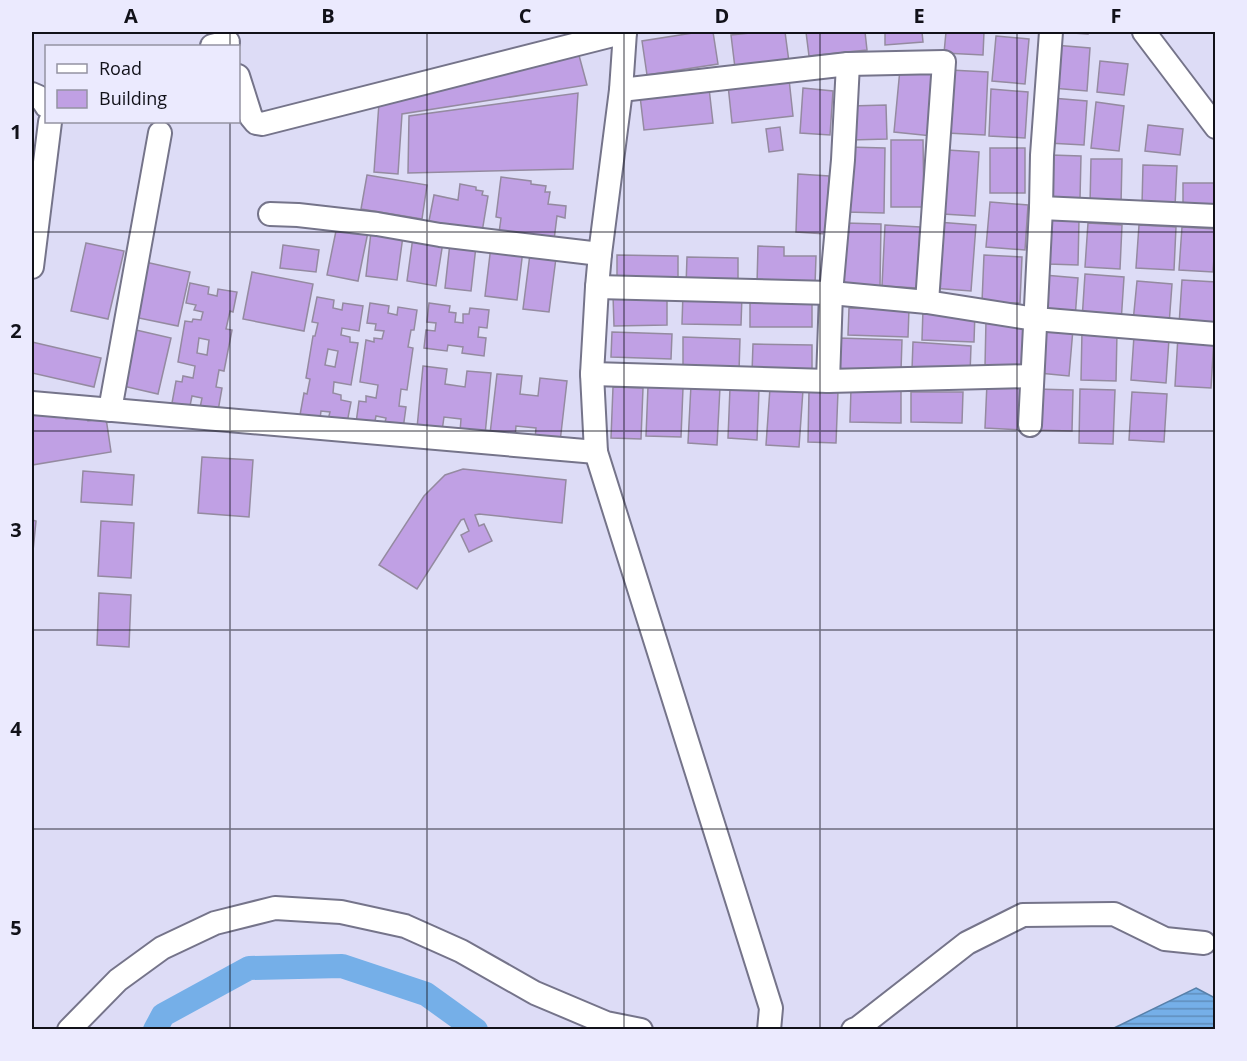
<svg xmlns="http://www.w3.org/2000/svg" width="1247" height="1061" viewBox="0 0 1247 1061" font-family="'Open Sans',sans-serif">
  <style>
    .water { fill: url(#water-rules); stroke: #5780aa; stroke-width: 1.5 }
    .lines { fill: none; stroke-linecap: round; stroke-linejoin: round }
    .canal { stroke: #75afe8; stroke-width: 24 }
    .building { fill: #c0a0e4; stroke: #948aa0; stroke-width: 1.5; fill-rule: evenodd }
    .street-casing { stroke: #75748a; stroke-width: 26 }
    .street { stroke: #fff; stroke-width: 22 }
    .grid { fill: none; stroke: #111119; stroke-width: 1.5; stroke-opacity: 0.55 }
    .neatline { fill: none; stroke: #111119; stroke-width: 2 }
    .grid-label { font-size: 20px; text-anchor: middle; font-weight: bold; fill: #111119 }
  </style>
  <defs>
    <pattern id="water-rules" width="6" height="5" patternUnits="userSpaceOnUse" patternTransform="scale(1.5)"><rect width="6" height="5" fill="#75afe8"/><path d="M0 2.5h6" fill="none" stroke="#5f8dbb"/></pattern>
  </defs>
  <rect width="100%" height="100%" fill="#dddcf6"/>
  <!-- water -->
  <path class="water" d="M1196,988L1215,998V1029H1112Z"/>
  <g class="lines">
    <!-- canal -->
    <path class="canal" d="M155,1030L163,1015L249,968L342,966L426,994L476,1030"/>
  </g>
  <!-- building -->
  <g class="building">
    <path d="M699,32H713L718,64L647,75L642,41Z"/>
    <path d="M760,32H785L789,62L735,68L731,35Z"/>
    <path d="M806,32H865L867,50L809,56Z"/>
    <path d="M885,32H922L923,42L885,45Z"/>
    <path d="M946,32H984L983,55L944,53Z"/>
    <path d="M1056,32H1088V34Z"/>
    <path d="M996,36L1029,39L1025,84L992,81Z"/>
    <path d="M1054,45L1090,48L1087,91L1052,88Z"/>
    <path d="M577,48L587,85L402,114L398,174L374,172L379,103Z"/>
    <path d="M1100,61L1128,64L1124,95L1097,92Z"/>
    <path d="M900,69L938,72L932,136L894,132Z"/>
    <path d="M950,70L988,72L985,135L947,133Z"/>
    <path d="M789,79L793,116L732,123L728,85Z"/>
    <path d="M709,88L713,123L644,130L640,96Z"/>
    <path d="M803,88L833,91L830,135L800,133Z"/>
    <path d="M991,89L1028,92L1025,138L989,136Z"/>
    <path d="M578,93L573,169L408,173L409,116Z"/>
    <path d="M1052,98L1087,101L1084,145L1048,143Z"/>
    <path d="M1096,102L1124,106L1119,151L1091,148Z"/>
    <path d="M886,105L887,139L851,140L850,106Z"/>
    <path d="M1148,125L1183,129L1180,155L1145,151Z"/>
    <path d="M780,127L783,150L769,152L766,129Z"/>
    <path d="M891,140H923L924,207H891Z"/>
    <path d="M847,147L885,148L884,213L846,212Z"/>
    <rect x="990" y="148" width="35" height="45"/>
    <path d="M947,150L979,152L975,216L943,214Z"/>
    <path d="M1051,155L1081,156L1080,199L1050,198Z"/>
    <path d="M1091,159H1122L1121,205H1090Z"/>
    <path d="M1143,165L1177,166L1175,206L1142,205Z"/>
    <path d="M798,174L829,176L826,234L796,232Z"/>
    <path d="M367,175L427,185L422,219L361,209Z"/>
    <path d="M501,177L531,181V184L546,186L545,192H550L548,204L566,206L565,218L557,216L554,240L499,233L501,218L496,217Z"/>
    <path d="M1183,183H1216V207L1183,206Z"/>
    <path d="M460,184L476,187V190L483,191L482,195L488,196L482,232L429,221L434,195L458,200Z"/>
    <path d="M990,202L1028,205L1025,250L986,247Z"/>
    <path d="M1049,218L1079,219L1078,265L1048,264Z"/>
    <path d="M937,222L976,225L971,291L932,288Z"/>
    <path d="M845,223L881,224L880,286H844Z"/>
    <path d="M1088,223L1122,225L1120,269L1085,267Z"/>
    <path d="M885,225L920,227L917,288L882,286Z"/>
    <path d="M1139,225L1176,227L1174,270L1136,268Z"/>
    <path d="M337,226L368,232L358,281L327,275Z"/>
    <path d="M1182,227L1216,229L1213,272L1179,270Z"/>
    <path d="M371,232L403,236L397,280L366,276Z"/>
    <path d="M413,237L443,242L436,286L407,281Z"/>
    <path d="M86,243L124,251L108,319L71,311Z"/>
    <path d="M450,243L476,246L471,291L445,288Z"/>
    <path d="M283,245L319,250L316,272L280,268Z"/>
    <path d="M491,246L523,250L517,300L485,296Z"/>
    <path d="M758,246L784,247V256H816L815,285L757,284Z"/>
    <path d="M530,254L556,258L549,312L523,309Z"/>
    <path d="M617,255L678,256V282H617Z"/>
    <path d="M984,255L1022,257L1020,303L982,302Z"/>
    <path d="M687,257L738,258V286H686Z"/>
    <path d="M141,261L190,272L178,326L129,316Z"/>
    <path d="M252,272L313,284L304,331L243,319Z"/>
    <path d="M1085,274L1124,277L1121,323L1082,320Z"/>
    <path d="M1044,275L1078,278L1075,319L1041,316Z"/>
    <path d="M1182,280L1216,282L1215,328L1179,325Z"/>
    <path d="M1137,281L1172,284L1169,325L1133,322Z"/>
    <path d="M190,283L209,287L208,294L217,296L218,289L237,292L233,312L230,311L226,329L232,330L224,371L219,370L216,387L222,388L218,411L200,408L202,398L192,396L190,406L172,403L176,381L182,382L183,376L193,378L195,366L178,362L185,321L192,322L193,319L201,320L203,312L194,310L196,305L186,303ZM199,338L209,340L207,355L197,353Z"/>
    <path d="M683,293L742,295L741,325L682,324Z"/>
    <path d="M667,294V325L614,326L613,295Z"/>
    <path d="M317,297L334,300L333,308L342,310L343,303L363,306L359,331L342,328L341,335L350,337V342L358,343L351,385L334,382L333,393L341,395V400L351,402L347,423L328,420L330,412L321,411L320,419L300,415L304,393L307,394L310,379L306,378L313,336H315L318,323L312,322ZM328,349L338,351L335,367L325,365Z"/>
    <rect x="750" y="300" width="62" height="27"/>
    <path d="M370,303L389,306L388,313L397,315L398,307L417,310L414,330H411L408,347L413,348L407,390L401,389L399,406L406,407L403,429L384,427L386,418L376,416L374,426L356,423L359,401L366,402V396L376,398L378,385L360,382L366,340L374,342V338L382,339L384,331L375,330L376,324L367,323Z"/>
    <path d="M429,303L450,306L449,312L456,313L455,322L463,323V314H469L470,308L489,310L487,328L479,327L478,337L486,338L484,356L462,353L463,347L448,345L447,351L424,348L426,330L435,331L436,323L427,322Z"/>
    <path d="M849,308L909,309L908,337L848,335Z"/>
    <path d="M923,309L975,311L974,342L922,340Z"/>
    <path d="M986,320L1026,321L1025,368L985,367Z"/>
    <path d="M1056,327L1073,329L1069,376L1039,373L1042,331L1055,332Z"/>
    <path d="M136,330L171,338L158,394L123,386Z"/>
    <path d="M1082,331L1117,332L1116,381L1081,380Z"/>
    <path d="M612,332L672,334L671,359L611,357Z"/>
    <path d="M1134,336L1169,339L1166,383L1131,380Z"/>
    <path d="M1178,336L1214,338L1211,388L1175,386Z"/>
    <path d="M683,337L740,339L739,371L683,369Z"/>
    <path d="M839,338L902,340L901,371L838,369Z"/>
    <path d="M32,342L101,358L94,387L32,373Z"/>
    <path d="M913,342L971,346L970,374L912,370Z"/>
    <path d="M753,344L812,345V374L752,373Z"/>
    <path d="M423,366L447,369L445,384L465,387L467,371L491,373L485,435L460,432L461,419L444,417L442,431L417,428Z"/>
    <path d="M497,374L522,376L520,394L538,396L540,378L567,381L560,442L535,439L536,428L516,426L515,437L490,434Z"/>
    <path d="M987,383L1024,384L1022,430L985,428Z"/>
    <path d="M691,385L720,387L717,445L688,443Z"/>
    <path d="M648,386L683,388L681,437L646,436Z"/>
    <path d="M613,387L643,388L641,439L611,438Z"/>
    <path d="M730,388L759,389L757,440L728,438Z"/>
    <path d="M770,388L803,390L799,447L766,445Z"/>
    <path d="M851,388H901V423L850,422Z"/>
    <path d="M1035,389L1073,390L1072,431L1034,430Z"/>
    <path d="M1080,389L1115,390L1113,444L1079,443Z"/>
    <path d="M809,390L838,391L836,443L808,442Z"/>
    <path d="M911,392H963L962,423L911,422Z"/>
    <path d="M1132,392L1167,394L1164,442L1129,440Z"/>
    <path d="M32,413H65L66,419L87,416L88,421L106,418L111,452L32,465Z"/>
    <path d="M202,457L253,460L249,517L198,513Z"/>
    <path d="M463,469L566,480L562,523L479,514L475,515L479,526L484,524L492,541L469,552L461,535L469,531L464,519L461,520L417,589L379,565L424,496L445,475Z"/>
    <path d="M83,471L134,475L132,505L81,502Z"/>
    <path d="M32,520L36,521L32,561Z"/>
    <path d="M101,521L134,523L131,578L98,576Z"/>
    <path d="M99,593L131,595L129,647L97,645Z"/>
  </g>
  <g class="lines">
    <defs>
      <g id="street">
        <path d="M1144,32L1216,127"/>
        <path d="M212,46L228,42"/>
        <path d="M848,64L944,62L927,302"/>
        <path d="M238,76L251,117L256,123L262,124L625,32"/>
        <path d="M621,90L848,64L843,160L831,293L828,381L1032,376"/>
        <path d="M32,94C38,96 43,99 46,106"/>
        <path d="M1041,208L1216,216"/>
        <path d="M270,214L298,215L377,224L440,235L600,254"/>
        <path d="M32,267L50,122"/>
        <path d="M597,287L831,293L927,302L1035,319L1216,334"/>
        <path d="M592,374L828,381"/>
        <path d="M32,403L596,452L592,374L597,287L600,254L621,90L625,32"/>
        <path d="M110,410L160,133"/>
        <path d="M1030,425L1041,208L1042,155L1051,32"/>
        <path d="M596,452L771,1008L769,1030"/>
        <path d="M69,1030L118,980L162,948L215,923L275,908L341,912L405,926L461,951L535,993L606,1023L641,1030"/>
        <path d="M853,1030L858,1028L967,943L1023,915L1114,914L1165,939L1204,943"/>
      </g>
    </defs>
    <!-- street casing -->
    <use href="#street" class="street-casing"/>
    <!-- street -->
    <use href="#street" class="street"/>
  </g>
  <!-- grid -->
  <path class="grid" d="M230,32V46M427,32V1030M624,32V1030M820,32V1030M1017,32V1030M230,122V1030M32,232H1216M32,431H1216M32,630H1216M32,829H1216"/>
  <!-- border -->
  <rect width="1247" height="1061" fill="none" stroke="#ebeafe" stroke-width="66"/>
  <!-- legend -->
  <rect x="45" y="45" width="195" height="78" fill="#ebeafe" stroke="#9493a2" stroke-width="1.5"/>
  <rect x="57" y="64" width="30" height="9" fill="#ffffff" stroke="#9493a2" stroke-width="1.5"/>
  <text x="99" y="75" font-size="18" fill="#111119">Road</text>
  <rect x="57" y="90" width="30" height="18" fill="#c0a0e4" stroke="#9493a2" stroke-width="1.5"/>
  <text x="99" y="105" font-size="18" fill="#111119">Building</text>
  <rect x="33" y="33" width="1181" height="995" class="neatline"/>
  <g class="grid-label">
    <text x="131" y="23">A</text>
    <text x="328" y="23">B</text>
    <text x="525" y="23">C</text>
    <text x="722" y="23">D</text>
    <text x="919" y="23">E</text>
    <text x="1116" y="23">F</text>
    <text x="16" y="139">1</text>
    <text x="16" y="338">2</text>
    <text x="16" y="537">3</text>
    <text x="16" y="736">4</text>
    <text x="16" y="935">5</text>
  </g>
</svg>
